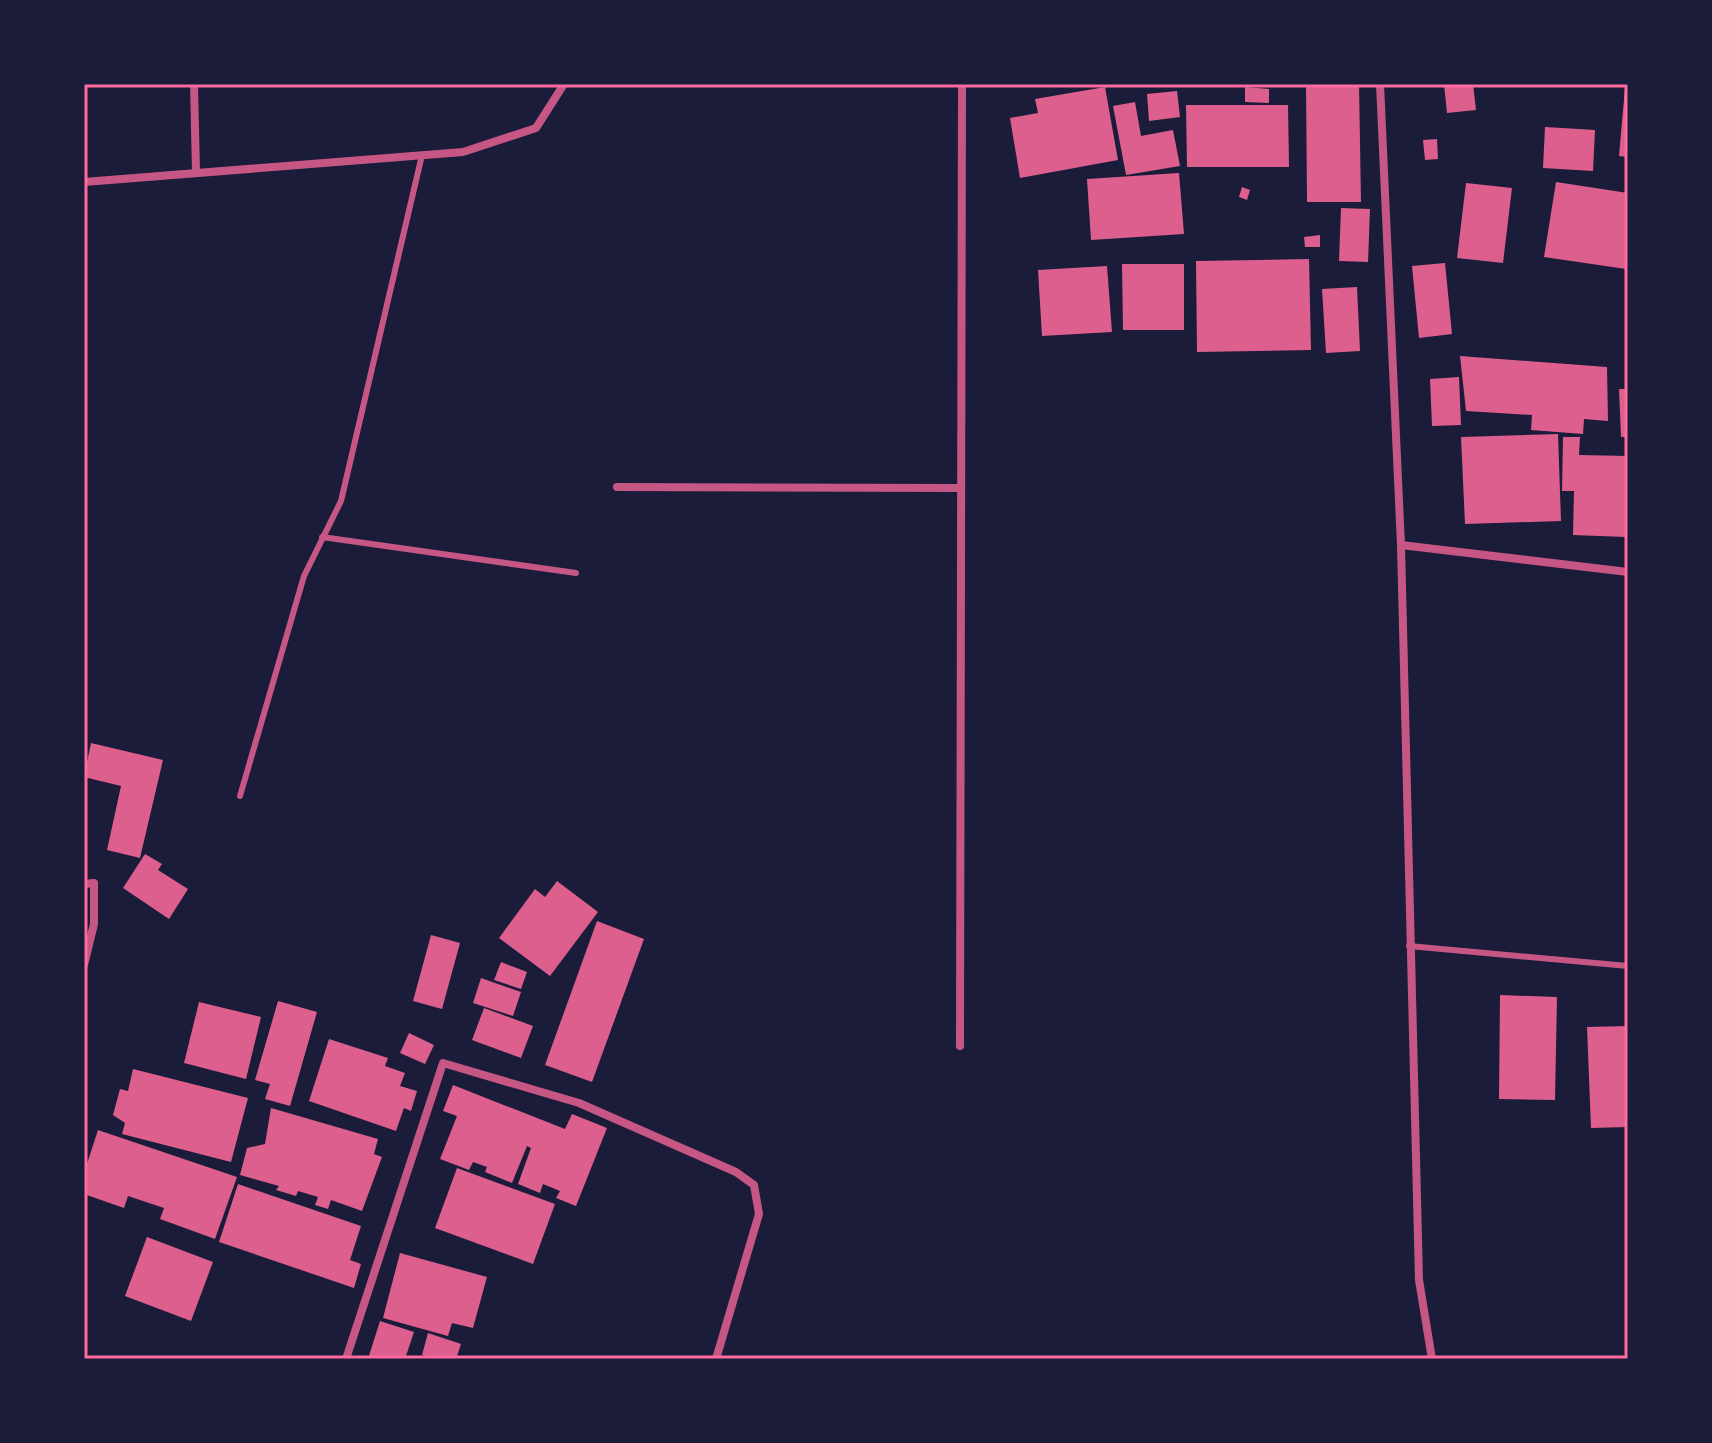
<svg xmlns="http://www.w3.org/2000/svg" width="1712" height="1443" viewBox="0 0 1712 1443" font-family="'Noto Sans',sans-serif">
  <style>
    .building { fill: #dd5f8e }
    .lines { fill: none; stroke-linecap: round; stroke-linejoin: round }
    .service { stroke: #c65784; stroke-width: 6 }
    .minor { stroke: #c65784; stroke-width: 8 }
    .neatline { fill: none; stroke: #ff6b9d; stroke-width: 3 }
  </style>
  <rect width="100%" height="100%" fill="#1b1b3a"/>
  <!-- building -->
  <g class="building">
    <path d="M1306,84H1359L1361,202H1307Z"/>
    <path d="M1444,84H1473L1476,110L1447,113Z"/>
    <path d="M1105,87L1118,160L1020,178L1010,118L1038,113L1035,99Z"/>
    <path d="M1245,87L1269,89V103L1245,102Z"/>
    <path d="M1625,88H1628V157L1619,156Z"/>
    <path d="M1177,91L1180,117L1149,121L1147,94Z"/>
    <path d="M1135,102L1141,136L1173,130L1180,166L1126,175L1113,106Z"/>
    <path d="M1186,105H1288L1289,167H1187Z"/>
    <path d="M1545,127L1595,130L1593,171L1543,168Z"/>
    <path d="M1437,139L1438,159L1425,160L1423,140Z"/>
    <path d="M1179,173L1184,234L1091,240L1087,179Z"/>
    <path d="M1556,182L1628,193L1626,269L1544,257Z"/>
    <path d="M1466,183L1512,188L1503,263L1457,258Z"/>
    <path d="M1242,187L1250,190L1247,200L1239,197Z"/>
    <path d="M1341,208L1370,209L1368,262L1339,261Z"/>
    <path d="M1320,235V247H1305L1304,237Z"/>
    <path d="M1309,259L1311,350L1197,352L1196,261Z"/>
    <path d="M1445,263L1452,334L1419,338L1412,266Z"/>
    <path d="M1122,264H1184V330H1123Z"/>
    <path d="M1107,266L1112,332L1042,336L1038,270Z"/>
    <path d="M1357,287L1360,351L1326,353L1322,289Z"/>
    <path d="M1460,356L1607,367L1608,421L1584,419L1583,434L1531,430L1532,415L1466,411Z"/>
    <path d="M1459,377L1461,425L1432,426L1430,379Z"/>
    <path d="M1619,389H1628V437H1621Z"/>
    <path d="M1558,434L1561,521L1465,524L1461,437Z"/>
    <path d="M1563,437H1580L1579,455L1628,456L1626,537L1573,535L1574,491H1562Z"/>
    <path d="M91,743L163,760L140,858L107,850L121,786L84,777Z"/>
    <path d="M145,854L162,864L158,870L188,889L169,919L123,888Z"/>
    <path d="M557,881L598,912L550,976L499,938L535,889L545,897Z"/>
    <path d="M597,921L644,939L592,1082L545,1065Z"/>
    <path d="M431,935L460,943L442,1009L413,1001Z"/>
    <path d="M501,962L527,972L521,989L494,980Z"/>
    <path d="M481,978L521,992L513,1016L473,1003Z"/>
    <path d="M1500,995L1557,997L1555,1100L1499,1099Z"/>
    <path d="M278,1001L317,1012L290,1106L265,1099L270,1084L255,1080Z"/>
    <path d="M199,1002L261,1017L246,1079L184,1063Z"/>
    <path d="M484,1008L533,1026L521,1058L472,1040Z"/>
    <path d="M1628,1026V1127L1591,1128L1587,1027Z"/>
    <path d="M409,1033L434,1045L425,1064L400,1053Z"/>
    <path d="M329,1039L388,1058L385,1066L405,1073L400,1086L417,1091L411,1111L404,1108L396,1131L309,1101Z"/>
    <path d="M133,1069L248,1098L231,1162L122,1134L125,1123L113,1115L120,1089L128,1091Z"/>
    <path d="M453,1085L565,1129L572,1114L607,1128L576,1206L556,1198L560,1191L543,1184L540,1193L518,1184L531,1148L527,1146L512,1183L485,1172L487,1167L473,1162L469,1170L440,1159L457,1116L443,1111Z"/>
    <path d="M271,1108L378,1139L374,1154L382,1157L362,1211L331,1200L328,1209L315,1205L318,1197L298,1191L296,1196L276,1190L279,1186L240,1175L247,1148L265,1144Z"/>
    <path d="M98,1130L237,1177L215,1239L160,1219L164,1208L128,1196L124,1208L84,1194V1173Z"/>
    <path d="M457,1168L555,1204L533,1264L435,1228Z"/>
    <path d="M238,1184L361,1226L350,1260L361,1264L354,1288L219,1242Z"/>
    <path d="M147,1237L213,1262L191,1321L125,1296Z"/>
    <path d="M400,1253L487,1277L473,1328L452,1323L448,1336L383,1318Z"/>
    <path d="M380,1321L414,1332L405,1359H368Z"/>
    <path d="M428,1333L461,1344L456,1359H436L422,1355Z"/>
  </g>
  <g class="lines">
    <!-- service -->
    <g class="service">
      <path d="M322,537L576,573"/>
      <path d="M240,796L304,576L341,501L422,155"/>
      <path d="M1409,946L1628,966"/>
    </g>
    <!-- minor -->
    <g class="minor">
      <path d="M194,84L196,173"/>
      <path d="M1380,84L1401,545L1419,1280L1432,1359"/>
      <path d="M84,182L463,152L536,128L564,84"/>
      <path d="M617,487L961,488"/>
      <path d="M1401,545L1628,572"/>
      <path d="M84,884L94,883V924L84,965"/>
      <path d="M960,1046L962,84"/>
      <path d="M346,1359L443,1063L579,1103L736,1172L754,1185L759,1214L716,1359"/>
    </g>
  </g>
  <!-- border -->
  <rect width="1712" height="1443" fill="none" stroke="#1b1b3a" stroke-width="172"/>
  <rect x="86" y="86" width="1540" height="1271" class="neatline"/>
</svg>
